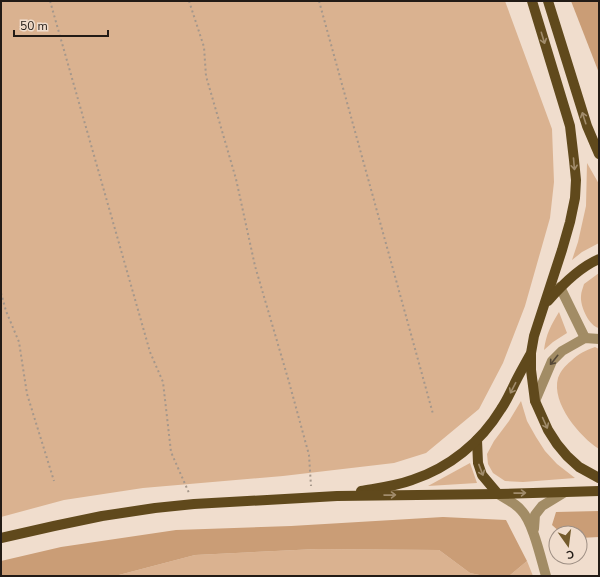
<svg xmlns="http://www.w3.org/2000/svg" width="600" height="577" viewBox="0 0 600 577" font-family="'Nunito Sans',sans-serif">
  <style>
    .green { fill: #dab290 }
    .forest { fill: #ca9d76 }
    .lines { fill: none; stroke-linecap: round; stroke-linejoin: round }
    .path { stroke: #a5978b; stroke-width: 2; stroke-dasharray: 2 3; stroke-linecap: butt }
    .minor { stroke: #a28c65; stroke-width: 10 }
    .major { stroke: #60491c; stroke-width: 10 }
    .oneway { stroke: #a18c6c }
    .oneway2 { stroke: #554836 }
  </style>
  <rect width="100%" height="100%" fill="#f0ddcd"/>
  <!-- green -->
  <g class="green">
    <path d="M1,1H505L552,129L554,182L550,218L525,306L503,363L479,409L426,453L394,463L283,476L143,488L64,500L1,517Z"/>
    <path d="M587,163L599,184V243L582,252L572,260L578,242L586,206Z"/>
    <path d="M599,273V328C589,326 580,306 581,296C581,292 583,288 584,284Z"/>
    <path d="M559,312L567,333L553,342L544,350C546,334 551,325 559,312Z"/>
    <path d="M595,347L599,349V449C580,437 551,403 558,378C561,370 565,366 571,361C578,354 586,350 595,347Z"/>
    <path d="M521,401L527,421L536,437L545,451L557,464L575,478L523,482L505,481L493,473L488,464L487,454L494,441L509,421Z"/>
    <path d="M470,463L477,483L428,486Z"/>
    <path d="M317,549L439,550L470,573L484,576H115L195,555Z"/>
    <path d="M527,561L533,576H509Z"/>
  </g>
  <!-- forest -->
  <g class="forest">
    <path d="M571,1H599V73Z"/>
    <path d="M599,511V537L580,538V533H561L552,525L556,512Z"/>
    <path d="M443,517L506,520L527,561L509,576H484L470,573L439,550L317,549L195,555L115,576H1V561L61,547L176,530L291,526Z"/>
  </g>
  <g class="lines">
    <!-- path -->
    <g class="path">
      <path d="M50,1L150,352L163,382L171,452L189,493"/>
      <path d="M189,1L204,47L206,76L236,179L255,266L289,382L309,455L311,486"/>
      <path d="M319,1L433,414"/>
      <path d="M1,293L6,311L19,342L27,394L54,481"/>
    </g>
    <!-- minor -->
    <g class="minor">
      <path d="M560,287L585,338"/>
      <path d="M535,401L552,361L562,351L585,338L599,339"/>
      <path d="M498,494C506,499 515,503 521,510C533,522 541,559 546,576"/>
      <path d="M534,529L535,515L542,506L565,492"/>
    </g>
    <!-- major -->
    <g class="major">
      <path d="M532,1L570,126L574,160L576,180L575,198L570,222L562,250L534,336L531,353V370L535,401L548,430L557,444L567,456L579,467L599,478"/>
      <path d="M548,1L587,126L599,154"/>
      <path d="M548,301C561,286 580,267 599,259"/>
      <path d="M477,440L478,463L482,475L498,494"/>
      <path d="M361,491C378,488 396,486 412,480C449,468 481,442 501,409C506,402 509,395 513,387C518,376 524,366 530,355"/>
      <path d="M1,538L54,526L102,516L155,508L194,504L337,496L498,494L599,491"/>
    </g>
  </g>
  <!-- one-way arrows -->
  <defs><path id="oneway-shaft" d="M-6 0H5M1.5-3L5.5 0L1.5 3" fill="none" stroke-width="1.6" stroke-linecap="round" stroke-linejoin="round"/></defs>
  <g class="oneway">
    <use href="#oneway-shaft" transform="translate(543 38) rotate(73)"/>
    <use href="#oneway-shaft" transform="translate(584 118) rotate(-108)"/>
    <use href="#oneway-shaft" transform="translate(574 164) rotate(85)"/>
    <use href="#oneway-shaft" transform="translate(513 388) rotate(117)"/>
    <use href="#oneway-shaft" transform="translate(545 423) rotate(66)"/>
    <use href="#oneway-shaft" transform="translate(481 470) rotate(69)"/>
    <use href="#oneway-shaft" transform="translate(520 493) rotate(-1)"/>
    <use href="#oneway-shaft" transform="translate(390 495) rotate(-1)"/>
  </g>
  <use class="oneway2" href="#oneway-shaft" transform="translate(554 360) rotate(129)"/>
  <!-- border -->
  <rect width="600" height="577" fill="none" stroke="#221b16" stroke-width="4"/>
  <!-- north arrow -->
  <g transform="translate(568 545) rotate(166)"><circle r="19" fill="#f0ddcd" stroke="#9e8f84"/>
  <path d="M0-3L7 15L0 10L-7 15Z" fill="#745b2c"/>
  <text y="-6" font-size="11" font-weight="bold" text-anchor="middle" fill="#221b16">С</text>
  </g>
  <!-- scale -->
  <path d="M14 30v6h94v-6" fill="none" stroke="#221b16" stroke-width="2"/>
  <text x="20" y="30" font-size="12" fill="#221b16" stroke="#f0ddcd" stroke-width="3" paint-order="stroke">50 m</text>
</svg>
